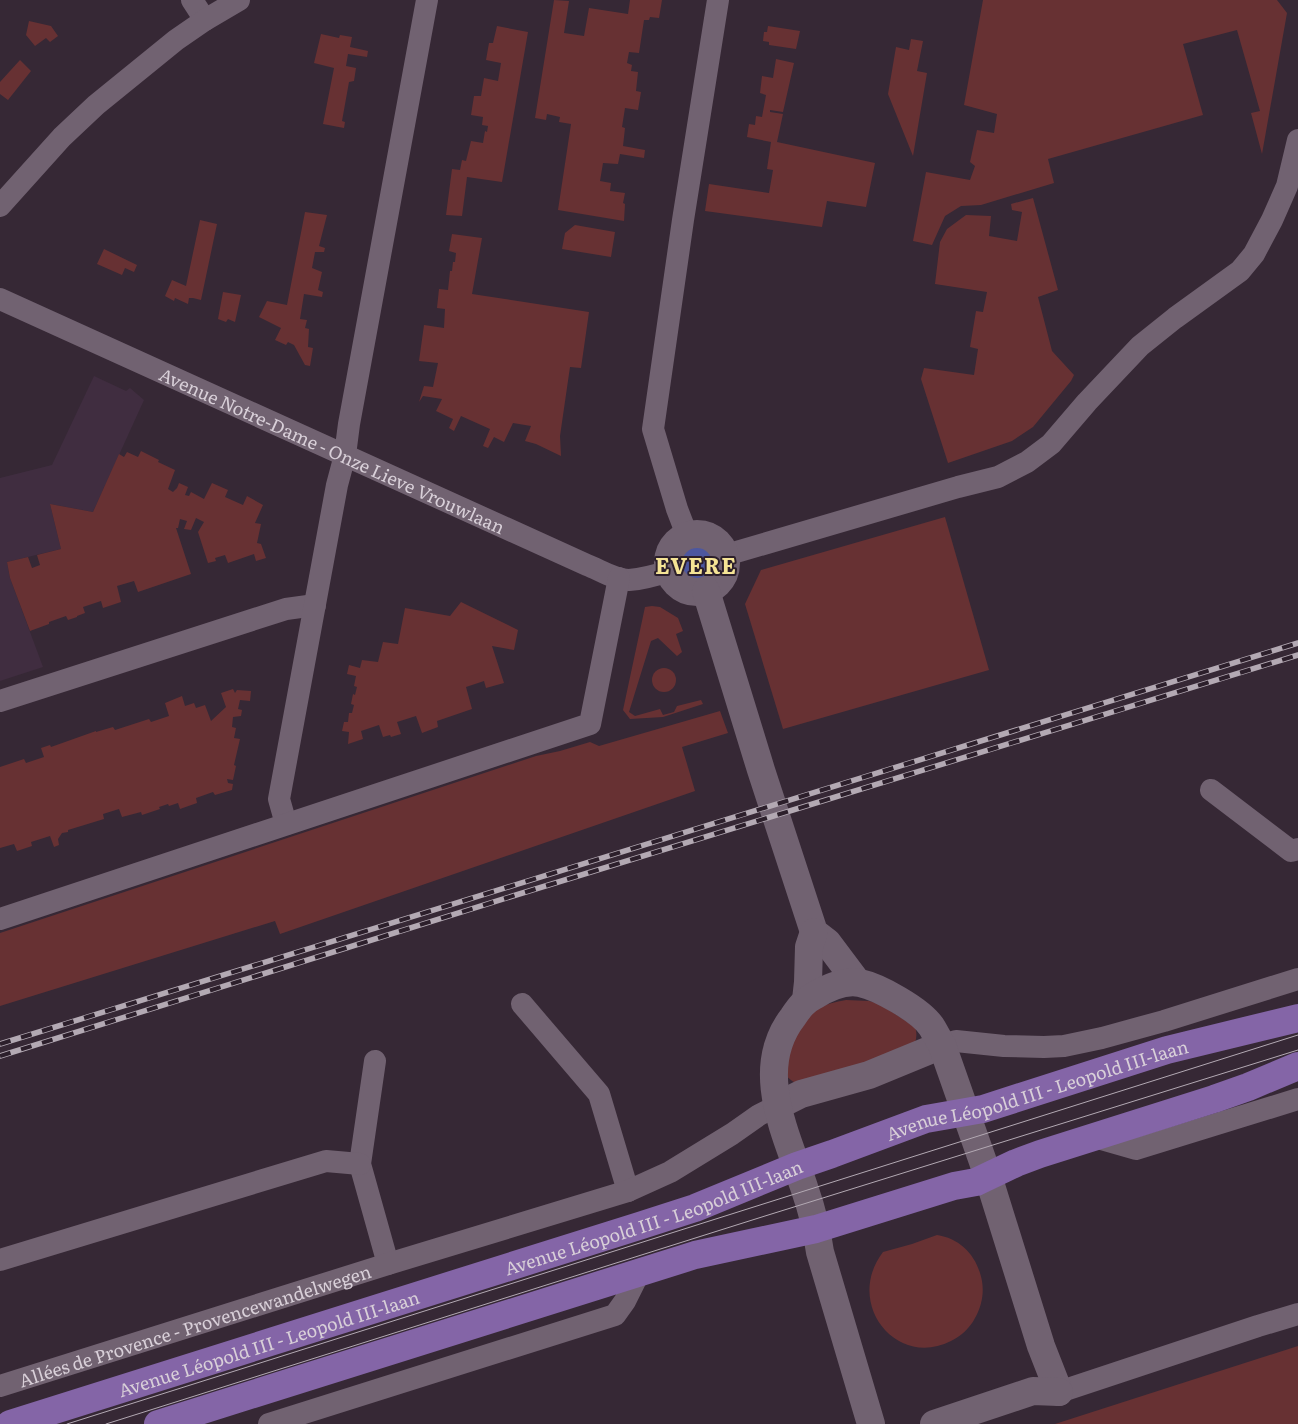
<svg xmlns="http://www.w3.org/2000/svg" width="1298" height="1424" viewBox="0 0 1298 1424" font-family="Literata,serif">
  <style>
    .built { fill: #402d40 }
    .green { fill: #673133 }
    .water { fill: #4d579f }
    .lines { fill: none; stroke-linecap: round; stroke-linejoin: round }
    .minor { stroke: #716271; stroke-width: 22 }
    .tertiary { stroke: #716271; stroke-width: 28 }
    .primary { stroke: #8465a7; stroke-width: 28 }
    .tram { stroke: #b3a9b3; stroke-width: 1 }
    .rail-casing { stroke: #b3a9b3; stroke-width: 5.5 }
    .rail { stroke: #2c1f2b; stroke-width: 4; stroke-dasharray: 11; stroke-linecap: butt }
    .labels { text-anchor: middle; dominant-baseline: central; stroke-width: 4; stroke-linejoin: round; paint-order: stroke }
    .street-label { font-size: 18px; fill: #d8cfd8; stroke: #2c1f2b }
    .district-label { font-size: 22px; font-weight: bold; letter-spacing: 1px; fill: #f5e495; stroke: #2c1f2b }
  </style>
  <rect width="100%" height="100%" fill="#362835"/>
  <!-- built -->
  <path class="built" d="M94,376L126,391L130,388L144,400L93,512L50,504L61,549L7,562L10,578L43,667L0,681V478L52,465Z"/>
  <!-- green -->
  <g class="green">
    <path d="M554,0L569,1L564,33L584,36L589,8L628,14L630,0H662L659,18L650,17L649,20H644L639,53L629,52L627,63L632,65L631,71L638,72L636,91L641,92L638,110L625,108L622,127L625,128L623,146L645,150L644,158L620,154L618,164L603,163L600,181L611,183L610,191L625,193L623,203L625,204L624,221L558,210L571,124L559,122L560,117L547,114L546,120L535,118Z"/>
    <path d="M983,0H1277L1287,13L1262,154L1251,113L1260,111L1237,30L1183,44L1203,115L1048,159L1054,183L981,205L961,206L945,216L932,245L913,241L926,172L970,180L975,166L970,162L977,130L994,133L997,114L964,105Z"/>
    <path d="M29,21L51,26L58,36L50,42L46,38L35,46L26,35Z"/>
    <path d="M497,26L528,32L502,182L467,177L462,216L446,215L452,169L460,170L462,160L466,161L471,141L483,143L485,131L487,132L488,126L482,125L483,117L471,115L474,96H481L484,78L498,81L501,63L486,60L489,43H493Z"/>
    <path d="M768,26L800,31L796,49L769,45V42L763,41L764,32H767Z"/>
    <path d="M321,34L339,38L340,35L352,37L350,47L368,51L367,57L348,54L346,66L356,68L354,81L349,82L342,121L345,122L344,128L323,124L334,68L314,63Z"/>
    <path d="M911,39L923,41L917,71L927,73L913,156L888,94L896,47L909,50Z"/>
    <path d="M776,59L794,63L783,112L770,110V112L783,114L777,142L875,163L866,207L827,201L822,227L705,211L709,184L769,193L773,170L767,169L771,142L747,137L749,124L755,125L756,116L762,117L766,95L760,93L762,76L773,78Z"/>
    <path d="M20,60L31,71L8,100L0,94V82Z"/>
    <path d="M1033,198L1058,290L1038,297L1052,351L1074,375L1071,381L1033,427L1012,441L948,463L921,379L924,368L974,375L978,349L970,347L976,311L983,312L987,292L935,284L940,242L947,229L966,215L991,216L989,236L1017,241L1022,212L1012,210L1011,204Z"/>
    <path d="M305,212L327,215L319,246L325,248L324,252H315L312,268L322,272L318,290L323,292L322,297L304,294L300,319L307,320L305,328L309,329L308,347L313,348L310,366L305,365L294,345L288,342L286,345L275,340L281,328L259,317L267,301L287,305Z"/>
    <path d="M200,220L217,224L201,300L193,298H189L188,304L175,298L174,301L165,296L172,280L186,286Z"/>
    <path d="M575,225L615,232L611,257L562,249L565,233Z"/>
    <path d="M452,234L482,238L472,294L589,312L581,368L570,367L560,436L561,456L536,444L525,441L531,426L513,423L504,442L494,437L488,448L483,446L490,429L461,416L454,431L449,428L453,419L436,411L442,399L423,396L419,402L424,386L433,387L438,363L419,361L424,325L444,328L445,309L437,308L439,289L448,290L450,271H452L453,262H455L456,253L449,251Z"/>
    <path d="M104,249L137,265L134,272L125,268L122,275L97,264Z"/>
    <path d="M223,292L241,295L235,322L228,319L226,322L218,319Z"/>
    <path d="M141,451L159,460L158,462L175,470L168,489L173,492L177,488L179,483L188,487L185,495L189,496L191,492L204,499L212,483L228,490L225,497L243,505L247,496L263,505L255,523L261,524L257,543L261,544L266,558L256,561L254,554L228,563L225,555L215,558L216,561L208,563L198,532L204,522L196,518L191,530L184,529L187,521L180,519L178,528H176L191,574L138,592L134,581L117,586L121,602L103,608L101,601L83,607L85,613L77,616V617L68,620L66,616L49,622V624L30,631L10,578L7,562L28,557L32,568L40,565L37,555L61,549L50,504L93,512L119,454L124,457L127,452L138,457Z"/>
    <path d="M945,517L989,670L783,729L745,604L761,570Z"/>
    <path d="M461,602L518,630L514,650L492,646L504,683L486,688L484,681L466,687L472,709L437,721L438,727L422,733L416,716L397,722L401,734L391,737L390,735L383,737L379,725L361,731L363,739L348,744L349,732L342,731L344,722H348L349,713H352L354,705L351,704L353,694L355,695L357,687L354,686L356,676L347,674L349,665L360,668L362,660L378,662L383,642L398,644L405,608L450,616Z"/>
    <path d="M652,606L660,607L678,618L683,631L676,634L682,652L677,656L658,638L651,641L629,712L635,716L660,709L663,715L674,712L677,706L701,700L703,704L663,717L630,719L623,710L645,607Z"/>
    <circle cx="664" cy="680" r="12"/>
    <path d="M233,689L235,693L237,690L251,691L250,701L240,700L238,709L242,710L241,716L233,717L232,727L236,728L234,738L240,739L234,765L236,766L233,780L227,779L228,783L233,784L232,790L215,795L213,792L196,798L197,803L180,809L178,803L169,806L168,804L159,807L160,809L142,815L141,812L122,817L119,809L103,814L104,819L68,830V832L62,833L58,839L59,845L54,847L50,836L31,842L32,846L17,851L14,844L0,848V767L24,759L26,763L44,757L41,748L50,745L51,747L96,731V732L113,727L115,730L149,719L151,722L169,716L165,703L182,696L185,706L194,703L196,708L205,705L211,721L226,707L221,693Z"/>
    <path d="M720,711L728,733L682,747L695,791L280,934L275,921L0,1006V933L536,756L560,751L590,742L599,746Z"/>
    <path d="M846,1000L869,1001L880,1004L915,1027C918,1036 916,1042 911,1050L795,1083C791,1080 786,1077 785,1072C781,1055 803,1020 816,1010C824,1004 836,1002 846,1000Z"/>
    <path d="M937,1235C958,1238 974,1253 980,1273C985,1288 983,1304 975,1318C970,1328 961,1336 951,1341C896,1369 844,1303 883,1252L912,1244Z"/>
    <path d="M1298,1346V1424H1055Z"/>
  </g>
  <!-- water -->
  <circle class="water" cx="698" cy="562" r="17"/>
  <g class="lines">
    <!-- minor -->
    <g class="minor">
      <path d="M192,0L205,20"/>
      <path d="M0,206L62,137L96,105L176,40L205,20L239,0"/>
      <path id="s1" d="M0,299L587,565C600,570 615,580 629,580C642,579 657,575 669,571"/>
      <path d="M687,535L677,509L653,429L683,220L718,0"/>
      <path d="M726,555L958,487L998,477L1027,462L1051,444L1087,402L1140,346L1175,318L1240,271L1254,254L1272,220L1287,186L1298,140"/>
      <path d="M0,701L286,609L315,605"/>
      <path d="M1211,790L1291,851L1298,849"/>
      <path d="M286,824L279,799L337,485L345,455L349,424L427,0"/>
      <path d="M0,919L590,724L619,578"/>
      <path d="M522,1004L599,1094L628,1191"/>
      <path d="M942,1045L956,1041L1004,1046L1044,1047L1064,1046L1102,1038L1164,1021L1298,979"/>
      <path d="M375,1061L360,1164L388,1264"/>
      <path d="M1094,1137L1136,1149L1298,1099"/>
      <path d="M0,1260L326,1161L360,1164"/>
      <path id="s2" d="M0,1386L388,1264L628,1191L670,1172L732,1134L759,1115L777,1106"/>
      <path d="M1059,1392L1258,1326L1298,1314"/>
      <path d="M269,1424L615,1315L625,1301L639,1273"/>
    </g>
    <!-- tertiary -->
    <g class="tertiary">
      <circle cx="697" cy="563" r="29"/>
      <path d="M706,591L761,770L814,932L827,942L857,982"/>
      <path d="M806,1000L808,982L809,947L814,932"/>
      <path d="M777,1106L801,1094L869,1075L942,1045"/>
      <path d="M871,1424L820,1252C817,1231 812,1210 805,1190C787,1135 752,1070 793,1017C799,1008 804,1001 814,996C827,988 845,980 860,983C879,987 920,1010 931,1026C935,1032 938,1039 942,1045L988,1176L1041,1346L1059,1392"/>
      <path d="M934,1424L1033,1391L1059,1392"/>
    </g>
    <!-- primary -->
    <g class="primary">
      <path id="s3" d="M10,1424L639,1226L695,1208L797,1166L832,1154L926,1119L983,1109L1167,1050L1298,1018"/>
      <path d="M158,1424L695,1255L816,1229L954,1186L976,1182L1016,1163L1040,1154L1214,1099L1248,1087L1298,1066"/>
    </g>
    <!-- tram -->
    <g class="tram">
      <path d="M67,1424L1298,1035"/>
      <path d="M106,1424L765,1216L1298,1050"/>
    </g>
    <defs>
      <g id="rail">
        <path d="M0,1044L1298,643"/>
        <path d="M0,1056L516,895L1298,655"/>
      </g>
    </defs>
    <!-- rail casing -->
    <use href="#rail" class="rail-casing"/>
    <!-- rail -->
    <use href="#rail" class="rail"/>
  </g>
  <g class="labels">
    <!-- street labels -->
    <g class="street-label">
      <text stroke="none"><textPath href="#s1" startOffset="365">Avenue Notre-Dame - Onze Lieve Vrouwlaan</textPath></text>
      <text stroke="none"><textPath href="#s3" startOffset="1081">Avenue Léopold III - Leopold III-laan</textPath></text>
      <text stroke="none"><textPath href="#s3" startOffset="676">Avenue Léopold III - Leopold III-laan</textPath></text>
      <text stroke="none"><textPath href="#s2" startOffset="204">Allées de Provence - Provencewandelwegen</textPath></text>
      <text stroke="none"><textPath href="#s3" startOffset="271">Avenue Léopold III - Leopold III-laan</textPath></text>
    </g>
    <!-- district labels -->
    <g class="district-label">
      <text x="696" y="564">EVERE</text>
    </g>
  </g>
</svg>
